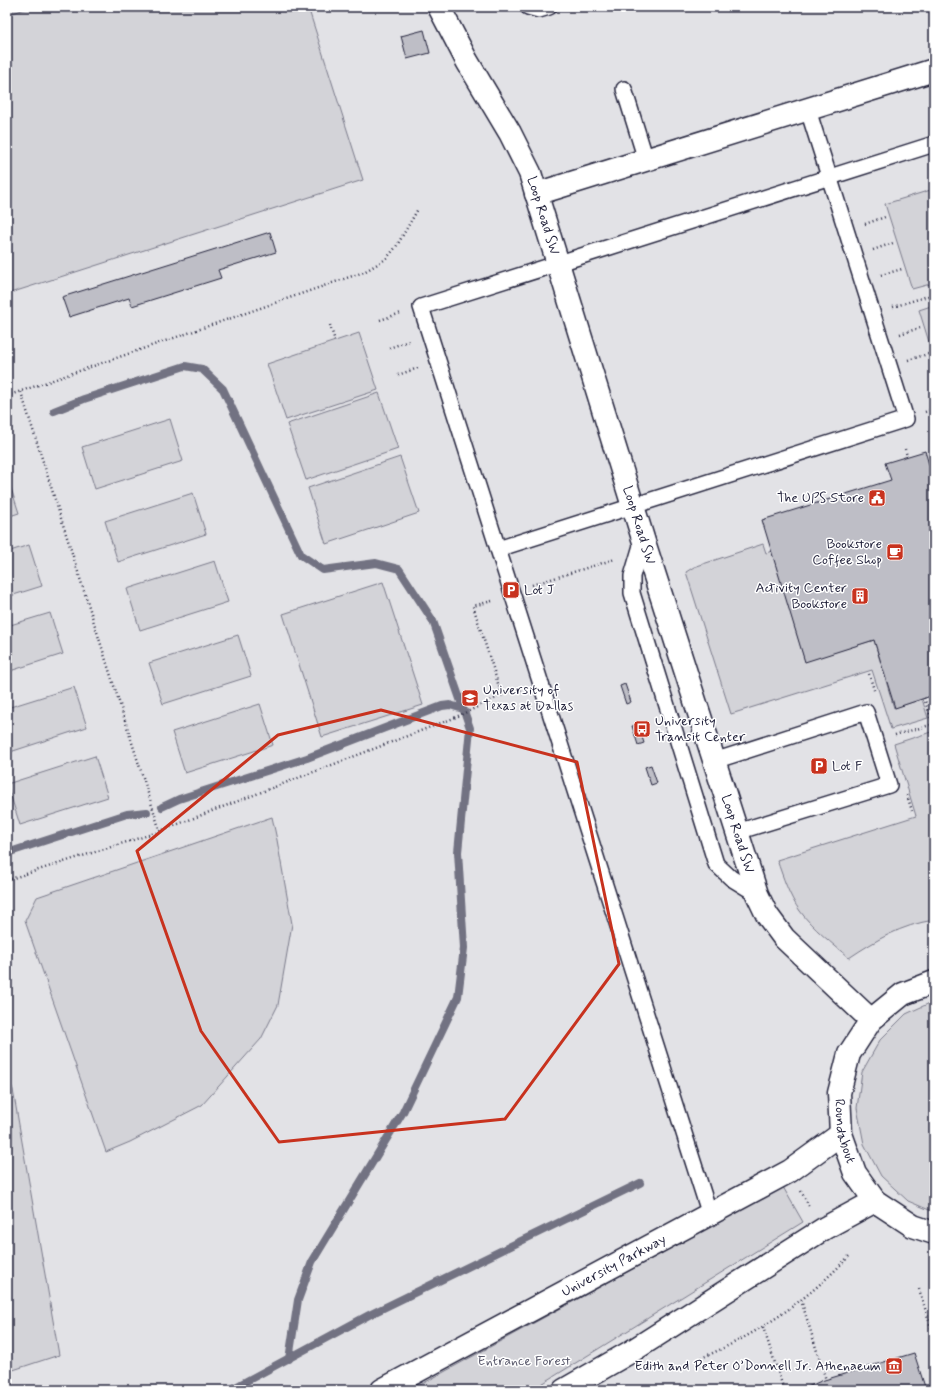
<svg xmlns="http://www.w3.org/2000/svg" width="941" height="1397" viewBox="0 0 941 1397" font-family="Mynerve,sans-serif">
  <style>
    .built { fill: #e2e2e6 }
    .green { fill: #d3d3d8; stroke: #7a7a8a }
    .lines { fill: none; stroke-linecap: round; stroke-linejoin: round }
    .stream { stroke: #727282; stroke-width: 8 }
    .building { fill: #bebec6; stroke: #22223b }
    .service-casing { stroke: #22223b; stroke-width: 18 }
    .minor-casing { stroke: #22223b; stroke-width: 25 }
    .tertiary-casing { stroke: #22223b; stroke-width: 25 }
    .path { stroke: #22223b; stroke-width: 2.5; stroke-dasharray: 1 3; stroke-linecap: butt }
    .service { stroke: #fff; stroke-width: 15 }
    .minor { stroke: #fff; stroke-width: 22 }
    .tertiary { stroke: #fff; stroke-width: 22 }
    .marked { fill: none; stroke: #c8321e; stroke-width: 3; stroke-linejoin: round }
    .labels { text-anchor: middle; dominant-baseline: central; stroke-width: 3; stroke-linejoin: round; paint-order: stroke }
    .street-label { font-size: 14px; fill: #22223b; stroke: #fff }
    .poi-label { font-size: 14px; fill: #22223b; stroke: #fff; text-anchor: end }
    .park-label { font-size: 14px; fill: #57576a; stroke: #fff }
  </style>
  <rect width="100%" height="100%" fill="#f2f2f3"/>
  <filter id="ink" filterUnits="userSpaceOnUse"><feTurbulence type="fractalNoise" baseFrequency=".025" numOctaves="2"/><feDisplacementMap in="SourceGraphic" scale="8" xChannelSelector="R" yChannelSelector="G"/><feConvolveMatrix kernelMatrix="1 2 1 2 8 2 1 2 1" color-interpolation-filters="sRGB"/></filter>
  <g filter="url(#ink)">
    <!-- built -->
    <rect class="built" x="7" y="7" width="927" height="1383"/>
    <!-- green -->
    <g class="green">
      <path d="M31,7H308L363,180L7,294V15Z"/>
      <path d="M934,189V283L912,289L885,204Z"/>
      <path d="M934,305V358L919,310Z"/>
      <path d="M359,333L378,390L286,420L267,364Z"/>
      <path d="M379,393L398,449L306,480L287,424Z"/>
      <path d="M170,419L183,461L95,489L82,447Z"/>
      <path d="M400,457L419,513L326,544L308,488Z"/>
      <path d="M7,476L19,513L7,517Z"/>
      <path d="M193,493L206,534L118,562L105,521Z"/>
      <path d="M763,544L766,553L772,551L805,661L874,640L894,708L922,699L928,718L891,729L872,670L731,714L686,572L694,567Z"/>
      <path d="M29,545L42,586L7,597V552Z"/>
      <path d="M215,561L228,602L140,630L127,589Z"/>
      <path d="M383,582L423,705L322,737L283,614Z"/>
      <path d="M50,613L63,654L7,672V626Z"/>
      <path d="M238,635L251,676L163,704L149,663Z"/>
      <path d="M74,687L87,727L7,753V708Z"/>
      <path d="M260,704L273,745L185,773L172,732Z"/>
      <path d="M934,731V920C901,925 876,940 849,958C832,943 813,929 800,911C789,896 783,877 777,860L916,816L894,744Z"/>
      <path d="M95,756L108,797L20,825L7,784Z"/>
      <path d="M272,817L277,840L292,924L278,1005L261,1039L202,1105L130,1142L106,1152L25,921L37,897Z"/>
      <path d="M934,1001V1212L908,1201L881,1176L864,1144L857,1108L862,1072L880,1040L906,1014Z"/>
      <path d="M7,1073L13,1090L59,1355L7,1372Z"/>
      <path d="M783,1187L803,1222L532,1390H411Z"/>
    </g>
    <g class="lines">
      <!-- stream -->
      <g class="stream">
        <path d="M54,411L84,399L185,366L202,369L223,389L301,555L323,570L376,563L399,569L433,621L470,728L458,852L464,948L458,997L403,1112L312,1262L298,1300L289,1359"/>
        <path d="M162,807L179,799L307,758L442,706L450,705L463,709"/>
        <path d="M7,853L127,814L147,812"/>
        <path d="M230,1390L369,1315L640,1183"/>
      </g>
    </g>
    <!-- building -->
    <g class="building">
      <path d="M424,30L430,53L407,59L401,36Z"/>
      <path d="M270,232L276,252L218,270L221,278L132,306L129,298L69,317L62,297Z"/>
      <path d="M925,451L930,468L934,466V695L895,708L874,640L805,662L762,520L891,480L885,463Z"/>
      <path d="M625,684L631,702L626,704L620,686Z"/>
      <path d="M638,725L644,743L638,745L632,726Z"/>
      <path d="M651,765L657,783L651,785L645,767Z"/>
      <path d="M914,1353L926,1390H801L821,1381Z"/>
    </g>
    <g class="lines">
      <defs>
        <g id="service">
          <path d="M528,7L539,10L549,7"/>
          <path d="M624,89L646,160"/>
          <path d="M643,539L632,576V593L716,864L731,878L757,894"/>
          <path d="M498,549L421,307L934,144"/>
          <path d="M714,761L866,712L889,785L737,832"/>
          <path d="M710,1215L498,549L906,419L808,110"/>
        </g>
        <g id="minor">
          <path id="s1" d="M439,7L467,61L510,133L530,173L645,545L757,894L767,915L784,938L871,1020"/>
          <path d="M536,194L934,70"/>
        </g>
        <g id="tertiary">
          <path id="s2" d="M934,982L903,994L871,1020L849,1054L839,1093L841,1134L855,1173L875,1201L913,1226L934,1233"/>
          <path id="s3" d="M382,1390L790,1171L841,1134"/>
          <path d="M564,1390L632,1351L825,1228L875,1201"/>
        </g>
      </defs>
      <!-- service casing -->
      <use href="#service" class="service-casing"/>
      <!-- minor casing -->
      <use href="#minor" class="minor-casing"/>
      <!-- tertiary casing -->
      <use href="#tertiary" class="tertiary-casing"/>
      <!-- path -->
      <g class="path">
        <path d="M865,224L885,217"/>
        <path d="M873,250L893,243"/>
        <path d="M881,275L902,269"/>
        <path d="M893,307L934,294"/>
        <path d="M380,320L401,313"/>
        <path d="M330,325L335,341"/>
        <path d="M900,334L920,328"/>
        <path d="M389,348L409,341"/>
        <path d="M908,360L928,354"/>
        <path d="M398,375L418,368"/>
        <path d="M21,392L160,831"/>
        <path d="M7,396L364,272L386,259L396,247L418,209"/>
        <path d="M925,412L934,409"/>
        <path d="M905,449L907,456"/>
        <path d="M532,585L615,559"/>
        <path d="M492,601L473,606L502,696"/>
        <path d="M869,674L875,693"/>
        <path d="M924,698L933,724"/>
        <path d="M895,735L934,724"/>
        <path d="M907,795L912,811"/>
        <path d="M7,880L155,833L454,718L507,693L522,689"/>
        <path d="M801,1191L810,1208"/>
        <path d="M919,1289L934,1337"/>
        <path d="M801,1300L826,1380"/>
        <path d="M763,1327L784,1390"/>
        <path d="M701,1358C759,1334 809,1299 851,1254"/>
      </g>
      <!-- service -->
      <use href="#service" class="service"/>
      <!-- minor -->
      <use href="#minor" class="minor"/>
      <!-- tertiary -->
      <use href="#tertiary" class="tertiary"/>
    </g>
  </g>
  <!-- marked area -->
  <path class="marked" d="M381,710L577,762L619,964L505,1119L279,1142L201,1031L137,851L278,735Z"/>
  <!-- icons -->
  <defs>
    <symbol id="civic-square" viewBox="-11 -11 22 22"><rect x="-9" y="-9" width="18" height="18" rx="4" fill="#c8321e" stroke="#fff"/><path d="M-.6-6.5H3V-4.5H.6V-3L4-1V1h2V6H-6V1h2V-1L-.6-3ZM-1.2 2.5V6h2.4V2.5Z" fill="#fff"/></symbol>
    <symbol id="cafe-square" viewBox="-11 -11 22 22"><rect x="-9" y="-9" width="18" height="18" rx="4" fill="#c8321e" stroke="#fff"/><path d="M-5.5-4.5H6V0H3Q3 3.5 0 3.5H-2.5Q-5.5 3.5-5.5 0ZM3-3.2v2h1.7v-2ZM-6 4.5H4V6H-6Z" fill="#fff"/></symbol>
    <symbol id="parking-square" viewBox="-11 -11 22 22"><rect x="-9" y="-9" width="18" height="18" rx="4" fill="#c8321e" stroke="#fff"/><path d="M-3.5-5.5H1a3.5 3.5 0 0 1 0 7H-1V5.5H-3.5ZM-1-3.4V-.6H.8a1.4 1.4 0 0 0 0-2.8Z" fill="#fff"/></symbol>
    <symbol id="building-square" viewBox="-11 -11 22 22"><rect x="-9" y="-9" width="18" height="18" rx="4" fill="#c8321e" stroke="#fff"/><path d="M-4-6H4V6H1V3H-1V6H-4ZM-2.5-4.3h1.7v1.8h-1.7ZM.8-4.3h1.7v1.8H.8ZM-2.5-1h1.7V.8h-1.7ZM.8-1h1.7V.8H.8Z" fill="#fff"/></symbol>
    <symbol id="university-square" viewBox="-11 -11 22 22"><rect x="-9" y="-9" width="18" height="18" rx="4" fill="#c8321e" stroke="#fff"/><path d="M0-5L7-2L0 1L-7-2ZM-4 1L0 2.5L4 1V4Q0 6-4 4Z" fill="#fff"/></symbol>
    <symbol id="bus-square" viewBox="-11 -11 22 22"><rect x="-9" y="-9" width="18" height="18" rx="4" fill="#c8321e" stroke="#fff"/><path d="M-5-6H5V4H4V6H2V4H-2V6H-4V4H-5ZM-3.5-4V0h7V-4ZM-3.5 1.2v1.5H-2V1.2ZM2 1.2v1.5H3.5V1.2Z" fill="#fff"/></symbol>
    <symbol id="museum-square" viewBox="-11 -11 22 22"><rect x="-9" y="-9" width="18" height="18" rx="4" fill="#c8321e" stroke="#fff"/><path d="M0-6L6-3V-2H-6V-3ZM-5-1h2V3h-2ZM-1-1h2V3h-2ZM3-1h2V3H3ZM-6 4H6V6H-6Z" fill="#fff"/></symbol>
  </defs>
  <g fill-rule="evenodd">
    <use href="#civic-square" x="867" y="488" width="20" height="20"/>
    <use href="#cafe-square" x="885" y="542" width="20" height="20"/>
    <use href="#parking-square" x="501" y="580" width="20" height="20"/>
    <use href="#building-square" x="850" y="586" width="20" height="20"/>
    <use href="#university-square" x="460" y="688" width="20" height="20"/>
    <use href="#bus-square" x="632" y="719" width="20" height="20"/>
    <use href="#parking-square" x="809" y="756" width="20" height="20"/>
    <use href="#museum-square" x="884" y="1356" width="20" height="20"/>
  </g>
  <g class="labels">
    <!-- street labels -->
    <g class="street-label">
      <text stroke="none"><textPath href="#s1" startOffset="234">Loop Road SW</textPath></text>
      <text stroke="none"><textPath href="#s1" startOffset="558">Loop Road SW</textPath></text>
      <text stroke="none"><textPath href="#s1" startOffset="882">Loop Road SW</textPath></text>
      <text stroke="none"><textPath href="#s2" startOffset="194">Roundabout</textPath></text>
      <text stroke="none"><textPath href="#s3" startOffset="263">University Parkway</textPath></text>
    </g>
    <!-- poi labels -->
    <g class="poi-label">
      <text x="864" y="498">The UPS Store</text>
      <text x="882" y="544">Bookstore<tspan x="882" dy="16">Coffee Shop</tspan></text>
      <text x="847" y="588">Activity Center<tspan x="847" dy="16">Bookstore</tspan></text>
      <text x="524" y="590" text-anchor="start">Lot J</text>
      <text x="483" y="690" text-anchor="start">University of<tspan x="483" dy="16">Texas at Dallas</tspan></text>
      <text x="655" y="721" text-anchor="start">University<tspan x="655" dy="16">Transit Center</tspan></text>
      <text x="832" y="766" text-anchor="start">Lot F</text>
      <text x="881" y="1366">Edith and Peter O’Donnell Jr. Athenaeum</text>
    </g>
    <!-- park labels -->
    <g class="park-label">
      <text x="524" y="1361">Entrance Forest</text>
    </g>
  </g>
  <!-- margin -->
  <rect width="941" height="1397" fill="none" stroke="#fff" stroke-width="24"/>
  <rect x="12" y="12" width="917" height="1373" fill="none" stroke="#22223b" stroke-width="1.5" filter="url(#ink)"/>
</svg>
